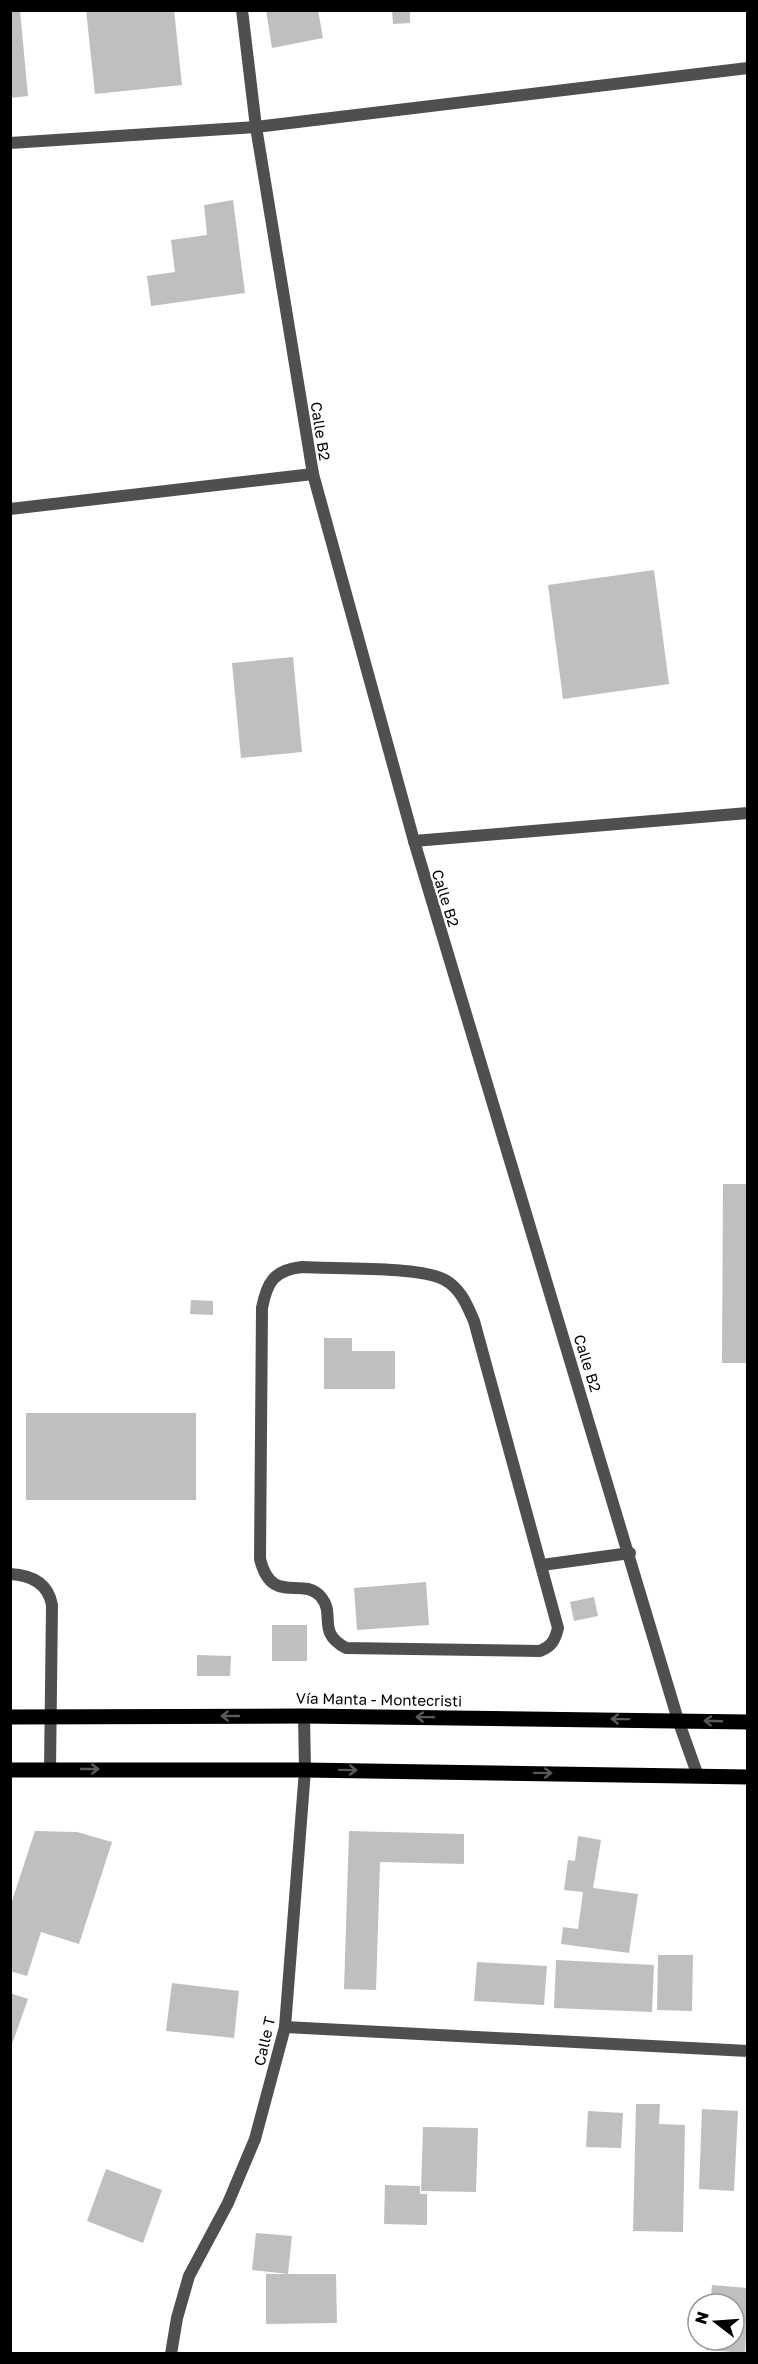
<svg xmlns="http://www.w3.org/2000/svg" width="758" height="2364" viewBox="0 0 758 2364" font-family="'Golos Text',sans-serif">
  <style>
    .building { fill: #bfbfbf }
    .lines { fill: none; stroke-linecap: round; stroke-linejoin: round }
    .service { stroke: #4f4f4f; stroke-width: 12 }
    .minor { stroke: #4f4f4f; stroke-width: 12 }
    .primary { stroke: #000; stroke-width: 15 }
    .oneway { stroke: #595959 }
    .labels { text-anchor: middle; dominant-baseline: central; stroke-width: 4.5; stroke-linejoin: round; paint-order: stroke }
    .street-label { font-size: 15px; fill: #000; stroke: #fff }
  </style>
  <rect width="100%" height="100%" fill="#fff"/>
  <!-- building -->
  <g class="building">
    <path d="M10,10H20L28,96L10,98Z"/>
    <path d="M86,10H174L182,85L95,94Z"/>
    <path d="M266,10H318L323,38L272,48Z"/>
    <path d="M392,10H410V23L393,24Z"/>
    <path d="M233,200L245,293L151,306L147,276L175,272L171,240L207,235L204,205Z"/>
    <path d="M654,570L669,684L563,699L548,585Z"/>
    <path d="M293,657L302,752L241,758L232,663Z"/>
    <path d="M723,1184H748V1363H722Z"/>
    <path d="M191,1300L213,1301V1315L190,1314Z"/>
    <path d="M324,1338H352V1351H395V1389H324Z"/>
    <rect x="26" y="1413" width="170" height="87"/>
    <path d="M426,1582L429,1625L357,1630L354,1588Z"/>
    <path d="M594,1597L598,1616L574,1621L570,1602Z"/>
    <rect x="272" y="1625" width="35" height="36"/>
    <path d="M197,1655L231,1656L230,1676H197Z"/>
    <path d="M35,1831L77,1832L112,1842L79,1944L41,1932L27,1976L10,1971V1907Z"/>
    <path d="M349,1831L464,1834V1864L380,1862L376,1990L344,1989Z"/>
    <path d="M578,1836L601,1840L593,1888L638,1894L629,1953L561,1944L563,1927L578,1929L583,1892L564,1890L568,1860L575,1861Z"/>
    <path d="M658,1955H693L692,2011L657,2010Z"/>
    <path d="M556,1960L654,1965L652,2012L554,2008Z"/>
    <path d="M477,1962L547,1966L544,2005L474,2001Z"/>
    <path d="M172,1983L239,1991L234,2038L166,2031Z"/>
    <path d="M10,1993L28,1999L11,2047H10Z"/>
    <path d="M636,2104H660L659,2124L685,2125L683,2232L633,2231Z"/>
    <path d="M702,2109L738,2111L734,2191L699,2189Z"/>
    <path d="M588,2111L623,2113L621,2148L586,2147Z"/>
    <path d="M423,2127L478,2128L476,2192L421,2191Z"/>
    <path d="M106,2169L162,2190L143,2243L87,2221Z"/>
    <path d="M385,2185L420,2186V2194H427V2225L384,2224Z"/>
    <path d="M256,2233L292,2236L288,2274L252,2270Z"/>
    <path d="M266,2274H336L337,2323L266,2324Z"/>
    <path d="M712,2285L748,2288L745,2353L706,2350L707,2340H734V2304H710Z"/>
  </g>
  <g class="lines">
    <!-- service -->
    <g class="service">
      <path d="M302,1267C335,1269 420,1266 445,1280C461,1289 467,1305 474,1321L558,1628C555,1640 552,1646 540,1651L346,1648C316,1632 336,1615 321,1597C302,1575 272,1607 260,1559L262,1308C267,1282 274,1270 302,1267Z"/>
      <path d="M542,1565L630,1553"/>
      <path d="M10,1574C31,1575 48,1583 52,1605L50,1769"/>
    </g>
    <!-- minor -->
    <g class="minor">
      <path d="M242,10L256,127L313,474L414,841L678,1720L698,1776"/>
      <path d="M10,143L256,127L748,68"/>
      <path d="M10,509L313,474"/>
      <path d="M414,841L748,813"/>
      <path d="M285,2027L748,2051"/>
      <path d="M171,2354L177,2318L189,2276L228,2203L255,2139L285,2027L305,1770L304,1716"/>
    </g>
    <!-- primary -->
    <g class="primary">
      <path d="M10,1717L304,1716L748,1722"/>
      <path d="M10,1770H305L748,1777"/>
    </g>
  </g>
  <!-- one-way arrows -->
  <defs><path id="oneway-shaft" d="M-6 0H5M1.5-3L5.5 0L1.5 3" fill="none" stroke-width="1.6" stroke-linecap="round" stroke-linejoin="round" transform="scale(1.5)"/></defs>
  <g class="oneway">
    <use href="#oneway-shaft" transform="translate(230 1716) rotate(180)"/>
    <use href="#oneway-shaft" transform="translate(425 1717) rotate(-179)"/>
    <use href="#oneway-shaft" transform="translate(620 1719) rotate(-179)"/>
    <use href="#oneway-shaft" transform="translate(713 1721) rotate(-178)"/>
    <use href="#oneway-shaft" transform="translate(90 1769)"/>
    <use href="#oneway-shaft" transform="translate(348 1770) rotate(1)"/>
    <use href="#oneway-shaft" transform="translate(543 1773) rotate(1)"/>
  </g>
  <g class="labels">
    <!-- street labels -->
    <g class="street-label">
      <text transform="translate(321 431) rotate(81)">Calle B2</text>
      <text transform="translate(446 898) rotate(73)">Calle B2</text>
      <text transform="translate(588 1363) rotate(73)">Calle B2</text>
      <text transform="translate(379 1699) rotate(1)">Vía Manta - Montecristi</text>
      <text transform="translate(264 2041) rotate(-77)">Calle T</text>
    </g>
  </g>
  <!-- border -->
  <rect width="758" height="2364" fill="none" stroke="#000000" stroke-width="24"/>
  <!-- north arrow -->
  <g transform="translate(716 2322) rotate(287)"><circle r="28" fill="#ffffff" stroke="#999999" stroke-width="1.5"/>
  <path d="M0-4.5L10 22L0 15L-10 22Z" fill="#000000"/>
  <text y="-9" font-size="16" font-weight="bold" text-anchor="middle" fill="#000000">N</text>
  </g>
</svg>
